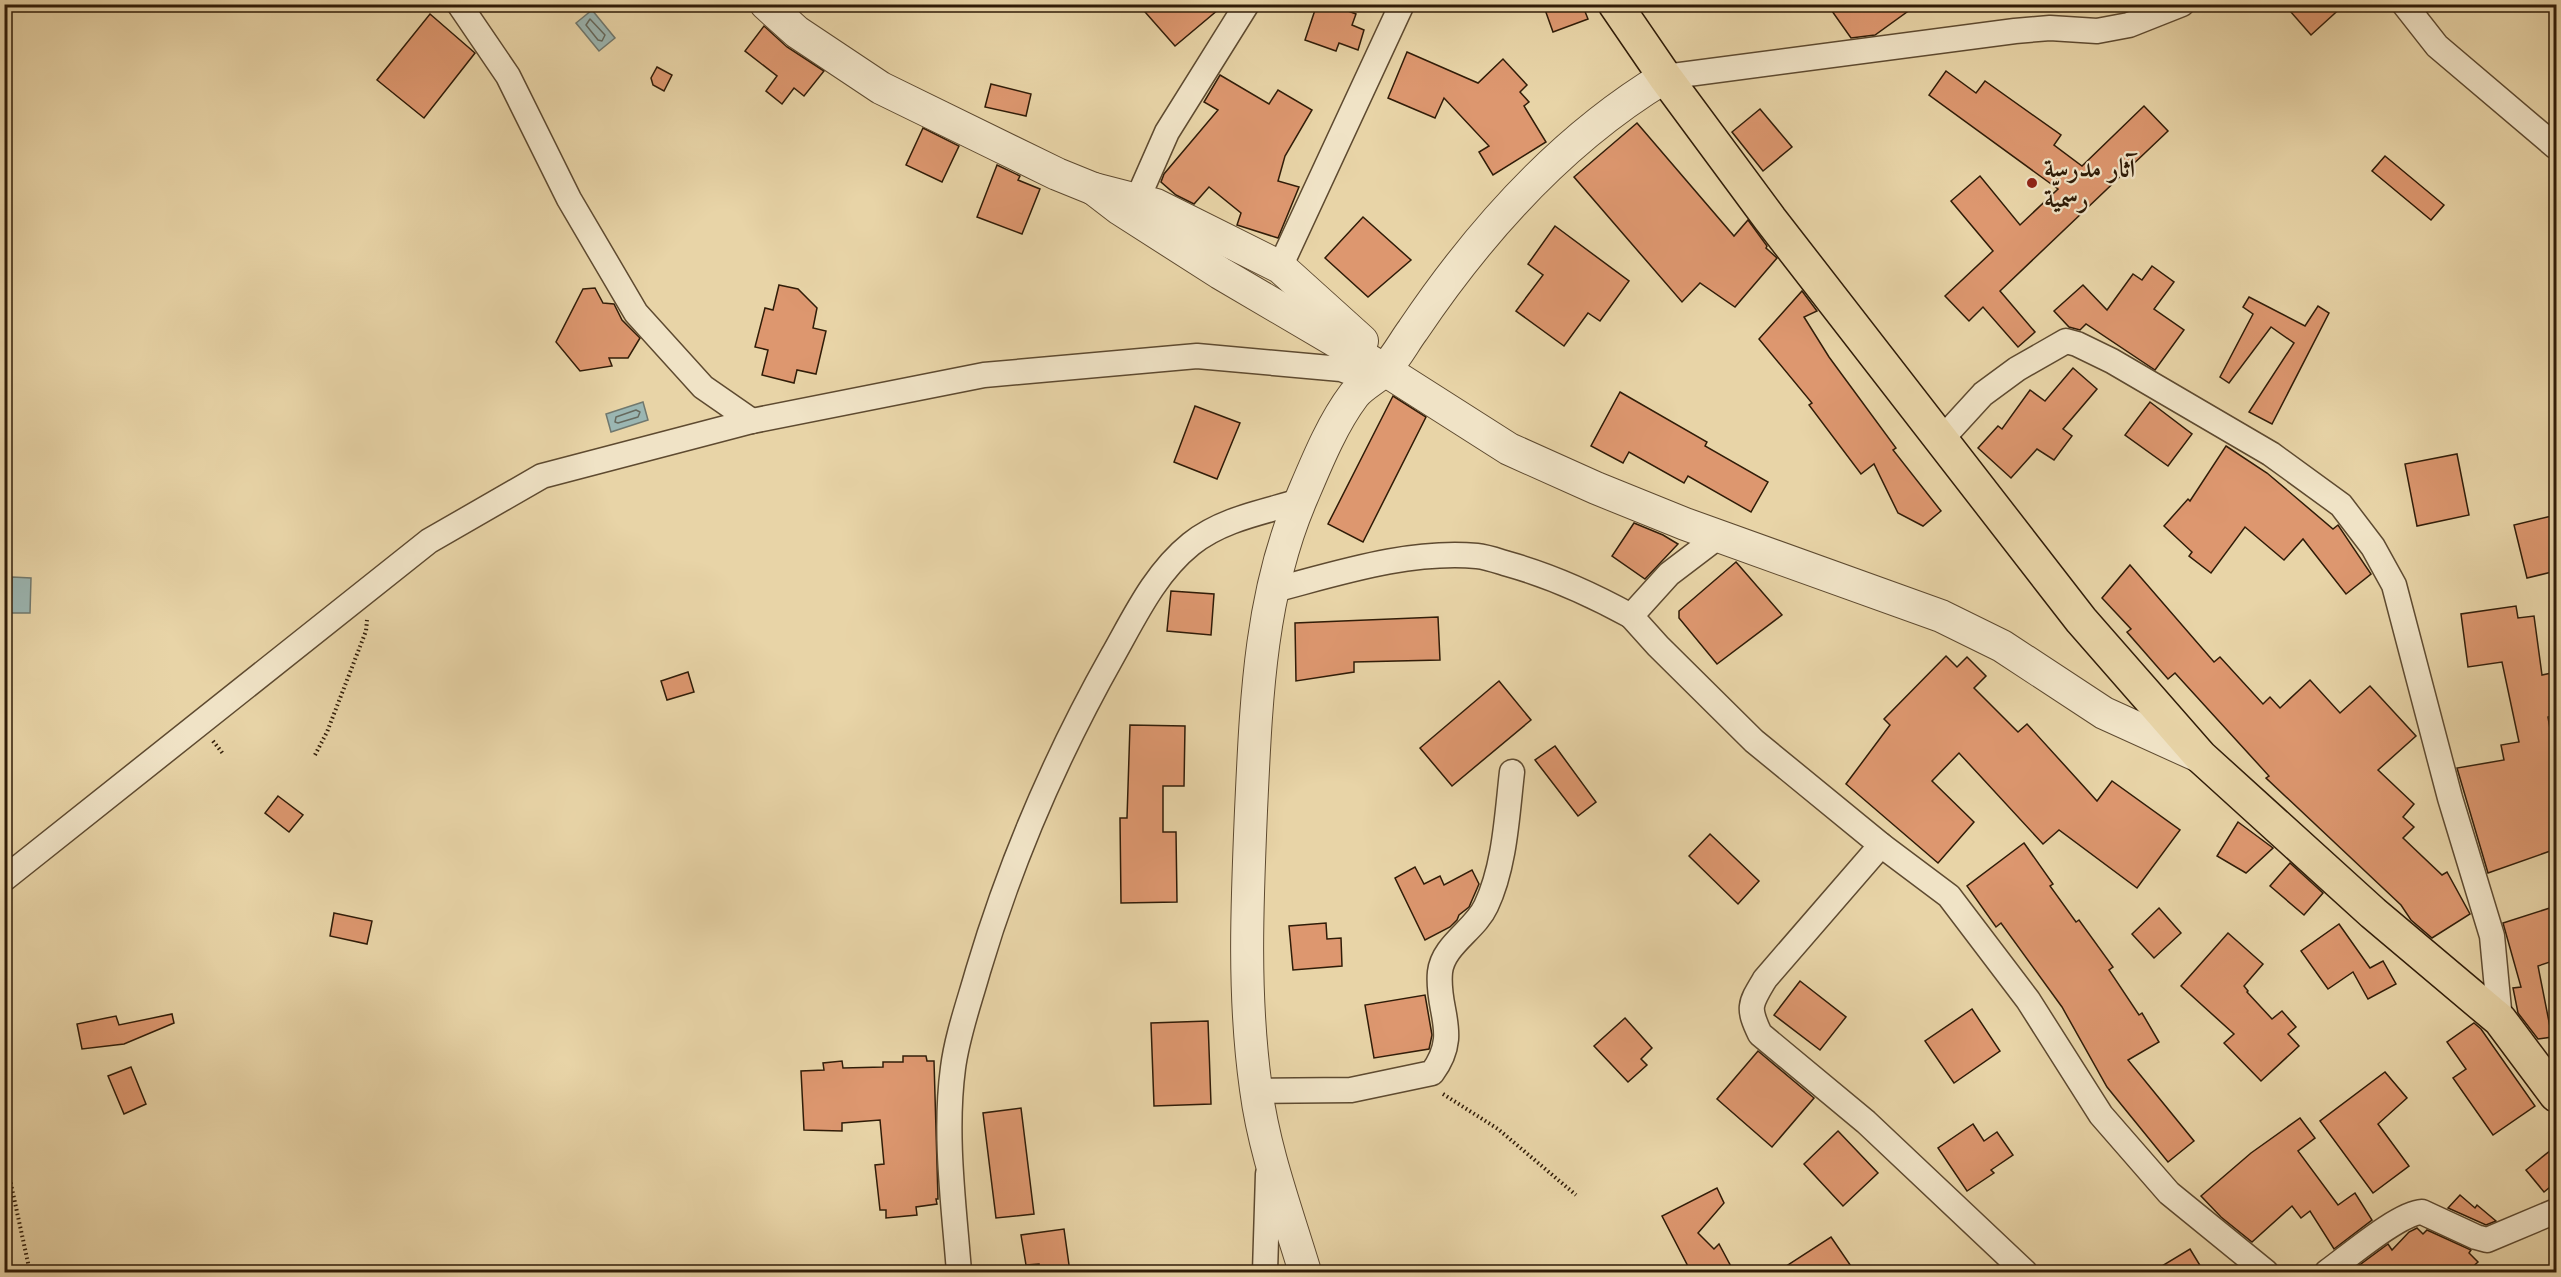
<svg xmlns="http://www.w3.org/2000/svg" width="2561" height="1277" viewBox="0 0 2561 1277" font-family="Cardo,Amiri,serif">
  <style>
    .water { fill: #9bb6b2; stroke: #70786e; stroke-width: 1.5 }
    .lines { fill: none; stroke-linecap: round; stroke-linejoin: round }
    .shore { stroke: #66695d; stroke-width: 1.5 }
    .building { fill: #dd976f; stroke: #301c08; stroke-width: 1.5 }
    .minor-casing { stroke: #5e4a30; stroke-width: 27 }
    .tertiary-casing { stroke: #5e4a30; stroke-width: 34 }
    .primary-casing { stroke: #301c08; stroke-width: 36 }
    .path { stroke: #301c08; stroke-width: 4; stroke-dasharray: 1.5 3; stroke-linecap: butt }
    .minor { stroke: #f0e3c6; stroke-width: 24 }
    .tertiary { stroke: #f0e3c6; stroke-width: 32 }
    .primary { stroke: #e8d4a7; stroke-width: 33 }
    .poi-dot { fill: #8f2418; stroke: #f0e3c6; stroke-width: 2 }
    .labels { text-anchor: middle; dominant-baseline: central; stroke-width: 4.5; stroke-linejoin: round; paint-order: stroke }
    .poi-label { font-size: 26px; font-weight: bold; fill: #301c08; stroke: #f0e3c6; text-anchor: start }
  </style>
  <rect width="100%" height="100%" fill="#e8d4a7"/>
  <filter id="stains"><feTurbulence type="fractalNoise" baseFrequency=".00333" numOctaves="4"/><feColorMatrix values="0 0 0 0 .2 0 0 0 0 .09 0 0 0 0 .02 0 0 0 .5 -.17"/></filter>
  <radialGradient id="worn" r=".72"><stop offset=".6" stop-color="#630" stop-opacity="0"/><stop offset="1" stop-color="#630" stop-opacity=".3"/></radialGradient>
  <!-- water -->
  <g class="water">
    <path d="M592,10L615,38L599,51L576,23Z"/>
    <path d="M643,402L648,420L611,432L606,414Z"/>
    <path d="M12,577L31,578L30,613H11Z"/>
  </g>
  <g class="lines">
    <!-- shore -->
    <g class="shore">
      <path d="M590,19L605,35L602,41L598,40L586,25Z"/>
      <path d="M636,410L640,412L638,417L618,423L615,422L616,417Z"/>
    </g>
  </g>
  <!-- building -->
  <g class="building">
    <path d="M1138,4H1225L1175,46Z"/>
    <path d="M1317,4H1330L1356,14L1352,25L1364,30L1358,50L1339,43L1336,51L1305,40Z"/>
    <path d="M1543,4H1582L1588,19L1553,32Z"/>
    <path d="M1827,4H1918L1875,35L1851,38Z"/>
    <path d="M2284,4H2345L2311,35Z"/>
    <path d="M430,14L475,53L424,118L377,80Z"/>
    <path d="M764,26L787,47L824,71L804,96L794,88L782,104L766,91L777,76L745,51Z"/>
    <path d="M1407,52L1478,83L1503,59L1527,85L1520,92L1529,102L1524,106L1546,142L1493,175L1479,152L1489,146L1444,98L1435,118L1388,98Z"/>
    <path d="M657,67L672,75L664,91L653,85L651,78Z"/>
    <path d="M1946,71L1976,93L1985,81L2061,135L2054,145L2082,166L2144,106L2168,131L2000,291L2035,332L2018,347L1983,307L1969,321L1945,296L1993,251L1951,201L1980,176L2020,225L2058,189L1929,95Z"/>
    <path d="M1220,75L1269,104L1278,90L1312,110L1285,156L1278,181L1299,187L1278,238L1237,225L1241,213L1209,187L1194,204L1176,195L1161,182L1164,174L1218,110L1204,102Z"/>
    <path d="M991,84L1031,94L1026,116L985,107Z"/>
    <path d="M1760,109L1792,147L1763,171L1732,132Z"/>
    <path d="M1637,123L1734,236L1748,220L1767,246L1766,248L1777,258L1735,307L1700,283L1682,302L1574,177Z"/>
    <path d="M923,128L959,146L942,182L906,165Z"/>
    <path d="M2385,156L2444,205L2431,220L2372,171Z"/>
    <path d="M997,165L1020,176L1018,180L1040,189L1022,234L977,217Z"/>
    <path d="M1363,217L1411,260L1368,297L1325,258Z"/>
    <path d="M1555,226L1629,281L1600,321L1588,313L1564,346L1516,311L1543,275L1528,264Z"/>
    <path d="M2152,266L2174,282L2154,309L2184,330L2155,370L2086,324L2080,330L2069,327L2054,311L2083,285L2107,310L2133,274L2142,280Z"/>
    <path d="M779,285L798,289L817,308L813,328L826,331L816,374L797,370L794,383L762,375L768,350L755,347L765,308L773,310Z"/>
    <path d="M595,288L603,303L614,304L622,320L640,338L628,358H609L612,366L580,371L556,342L583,289Z"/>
    <path d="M1802,291L1817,311L1804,317L1829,357L1896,448L1893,450L1941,511L1923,526L1898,513L1874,464L1861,474L1809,405L1812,403L1759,339Z"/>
    <path d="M2249,297L2305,326L2318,306L2329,313L2272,424L2249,412L2294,343L2271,327L2229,383L2220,377L2253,314L2243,307Z"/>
    <path d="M2073,368L2097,389L2063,429L2072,436L2054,460L2037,449L2011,478L1978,448L1998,426L2002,429L2030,390L2045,401Z"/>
    <path d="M1620,392L1707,442L1705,446L1768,482L1751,512L1688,476L1684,483L1629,452L1623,463L1591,446Z"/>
    <path d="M1393,396L1426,417L1363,542L1328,524Z"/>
    <path d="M2150,402L2192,434L2168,466L2125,435Z"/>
    <path d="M1195,406L1240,423L1217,479L1174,462Z"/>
    <path d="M2226,446L2267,473L2333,529L2338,525L2371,574L2346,594L2303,539L2284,560L2245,527L2211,573L2189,556L2192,552L2164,526L2188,499L2190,501Z"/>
    <path d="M2457,454L2469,515L2417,526L2405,464Z"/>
    <path d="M2556,515V571L2527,578L2514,525Z"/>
    <path d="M1634,523L1663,535L1678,544L1645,579L1612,556Z"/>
    <path d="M1736,562L1782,615L1717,664L1679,618V611Z"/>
    <path d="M2130,565L2214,662L2220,657L2263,704L2270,697L2280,708L2310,680L2340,713L2370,686L2416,736L2378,770L2414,804L2403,817L2414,827L2403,838L2442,875L2447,872L2470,914L2432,938L2411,920L2401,905L2266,778L2269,776L2175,673L2168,679L2127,632L2131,629L2102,598Z"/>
    <path d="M1171,591L1214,594L1211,635L1167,631Z"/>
    <path d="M2516,606L2518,618L2534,616L2542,675L2556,672V715L2548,717L2554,752L2556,751V849L2488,873L2457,768L2504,760L2501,745L2519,742L2502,662L2468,667L2461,614Z"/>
    <path d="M1438,617L1440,660L1354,662V672L1296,681L1295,623Z"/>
    <path d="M1946,656L1957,667L1967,657L1986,676L1974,688L2018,732L2027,724L2097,801L2112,781L2180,830L2137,888L2059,830L2043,844L1959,753L1932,781L1974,822L1938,863L1846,784L1890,725L1884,719Z"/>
    <path d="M688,672L694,692L667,700L661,681Z"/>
    <path d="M1499,681L1531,720L1452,786L1420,748Z"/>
    <path d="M1130,725L1185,726L1184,786H1163V832H1176L1177,902L1121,903L1120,818H1127Z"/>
    <path d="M1555,746L1596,802L1578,816L1535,760Z"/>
    <path d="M278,796L303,815L289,832L265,813Z"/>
    <path d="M2238,822L2273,848L2246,873L2217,856Z"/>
    <path d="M1710,834L1759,881L1738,904L1689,856Z"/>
    <path d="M2024,843L2053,884L2050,886L2076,922L2079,920L2113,967L2109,970L2139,1015L2142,1013L2159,1042L2128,1060L2194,1141L2168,1162L2107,1087L2062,1007L2001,923L1996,927L1967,886Z"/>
    <path d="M2290,863L2323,893L2304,915L2270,886Z"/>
    <path d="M1415,867L1424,884L1440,876L1444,885L1472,870L1479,884L1469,907L1459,915L1457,920L1450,927L1425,940L1395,878Z"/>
    <path d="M2556,906V960L2538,966L2552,1037L2538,1039L2518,1013L2513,988L2521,987L2503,923Z"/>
    <path d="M2159,908L2181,933L2154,958L2132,934Z"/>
    <path d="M334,913L372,921L367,944L330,936Z"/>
    <path d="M1326,923L1327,939L1341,938L1342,966L1293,970L1289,926Z"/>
    <path d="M2339,924L2370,968L2383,961L2396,984L2368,999L2353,972L2328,989L2301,951Z"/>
    <path d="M2228,933L2263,964L2244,986L2248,991L2247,992L2272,1019L2282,1011L2296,1027L2288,1034L2299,1046L2261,1081L2224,1043L2234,1034L2181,986Z"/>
    <path d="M1800,981L1846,1017L1820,1050L1774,1015Z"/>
    <path d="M1425,995L1432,1035L1429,1049L1374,1058L1365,1005Z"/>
    <path d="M1972,1009L2000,1051L1954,1083L1925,1041Z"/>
    <path d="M172,1014L174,1023L124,1044L82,1049L77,1024L116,1016L119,1025Z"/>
    <path d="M1625,1018L1652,1048L1641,1059L1647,1065L1628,1082L1594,1046Z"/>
    <path d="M1208,1021L1211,1104L1154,1106L1151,1023Z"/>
    <path d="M2474,1023L2481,1029L2535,1106L2493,1135L2453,1078L2466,1069L2447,1042Z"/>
    <path d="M1758,1051L1814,1098L1772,1147L1717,1099Z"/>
    <path d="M903,1056H926L927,1061H934L938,1199H936L937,1204L916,1207L917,1215L886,1218V1210H880L875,1165L884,1164L880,1120L842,1123V1131L804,1130L801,1071L824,1070L823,1063L842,1061L843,1068L883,1067V1062H903Z"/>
    <path d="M131,1067L146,1104L124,1114L108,1076Z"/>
    <path d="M2385,1072L2407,1098L2378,1124L2409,1166L2373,1193L2320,1121Z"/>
    <path d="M1021,1108L1034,1214L996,1218L983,1113Z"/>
    <path d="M2300,1118L2315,1138L2298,1151L2338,1205L2355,1193L2372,1220L2334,1249L2310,1211L2301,1218L2292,1206L2252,1242L2221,1217L2201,1196L2251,1153Z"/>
    <path d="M1973,1124L1984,1141L1997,1132L2013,1155L1991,1170L1994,1173L1967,1191L1938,1148Z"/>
    <path d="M1838,1131L1878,1173L1843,1206L1804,1164Z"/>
    <path d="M2556,1146V1182L2544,1192L2526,1170Z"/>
    <path d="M1717,1188L1724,1203L1698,1233L1714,1249L1719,1244L1734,1272H1691L1662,1216Z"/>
    <path d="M2460,1195L2475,1208L2477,1205L2496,1221L2486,1225L2448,1208Z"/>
    <path d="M2417,1228L2423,1234L2427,1230L2471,1250L2469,1253L2478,1262L2467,1272H2350L2388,1244L2392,1250L2409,1232Z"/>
    <path d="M1064,1229L1070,1272H1040L1039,1264L1026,1265L1021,1235Z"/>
    <path d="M1831,1237L1855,1272H1777Z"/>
    <path d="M2190,1249L2204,1272H2152Z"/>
  </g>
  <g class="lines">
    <defs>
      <g id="minor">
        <path d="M459,4L508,76L569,199L636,313L703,387L752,421"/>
        <path d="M2404,4L2437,46L2556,147"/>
        <path d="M1665,77L2015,31L2050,28L2097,31L2129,25L2182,4"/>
        <path d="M1137,200L1167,132L1247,4"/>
        <path d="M1280,267L1402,4"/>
        <path d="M1940,441L1983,394L2017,369L2066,341L2077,344L2112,361L2271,454L2341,505L2373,547L2394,585L2450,798L2492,936L2500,1020"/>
        <path d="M1719,536L1669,574L1631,616L1658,646L1754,741L1881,845L1949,896L2028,1000L2101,1115L2169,1193L2266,1272"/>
        <path d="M1274,590C1339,573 1409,550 1477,556C1487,557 1498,561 1508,564C1551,576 1591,594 1631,616"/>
        <path d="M1881,845L1765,979C1750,1004 1747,1007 1760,1034L1866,1122L2025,1272"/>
        <path d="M4,879L429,541L542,476L752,421L984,375L1197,356L1341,369L1370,380"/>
        <path d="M1256,1091L1351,1090L1432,1073C1461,1034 1436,1011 1440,972C1443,945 1475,930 1486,906C1505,866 1507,815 1512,772"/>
        <path d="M959,1272C954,1206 944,1135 953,1068C957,1036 969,1003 978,971C1011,860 1056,756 1113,655C1135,616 1155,573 1191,544C1222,519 1264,512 1300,501"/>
        <path d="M1265,1272L1268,1174"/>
        <path d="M2327,1272C2348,1257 2399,1213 2422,1212L2476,1237L2487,1240L2556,1211"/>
      </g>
      <g id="tertiary">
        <path d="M766,4L797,32L881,88L1057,174L1094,189L1156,205L1280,267L1362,341"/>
        <path d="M1094,189L1120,209L1220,273L1385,370L1509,449L1596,488L1685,524L1941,616L2002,646L2104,713L2201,757"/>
        <path d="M1305,1272C1287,1212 1264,1151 1256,1089C1243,997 1247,904 1251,811C1256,706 1259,596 1302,497C1316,464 1332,424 1354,395C1363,384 1376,379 1385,369C1396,358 1404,342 1413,330C1479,232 1562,139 1665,77"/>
      </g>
      <path id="primary" d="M1615,4L1665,77L1770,219L2081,620L2201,757L2373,913L2500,1020L2556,1095"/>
    </defs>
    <!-- minor casing -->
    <use href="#minor" class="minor-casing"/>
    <!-- tertiary casing -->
    <use href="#tertiary" class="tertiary-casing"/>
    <!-- primary casing -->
    <use href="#primary" class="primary-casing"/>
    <!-- path -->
    <g class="path">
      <path d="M213,741L224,755"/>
      <path d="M315,755L327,732L366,631L367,620"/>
      <path d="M1443,1094L1498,1129L1576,1195"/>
      <path d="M4,1152L30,1272"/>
    </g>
    <!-- minor -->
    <use href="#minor" class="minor"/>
    <!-- tertiary -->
    <use href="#tertiary" class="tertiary"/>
    <!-- primary -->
    <use href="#primary" class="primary"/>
  </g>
  <!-- markers -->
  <circle class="poi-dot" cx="2032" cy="183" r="6"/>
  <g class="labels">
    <!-- poi labels -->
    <g class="poi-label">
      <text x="2044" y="168">آثار مدرسة<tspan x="2044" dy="30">رسميّة</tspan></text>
    </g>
  </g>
  <!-- margin -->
  <rect width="2561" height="1277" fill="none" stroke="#e8d4a7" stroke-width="24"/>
  <rect x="6" y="6" width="2549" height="1265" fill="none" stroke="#301c08" stroke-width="3"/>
  <rect x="12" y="12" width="2537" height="1253" fill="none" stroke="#301c08" stroke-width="1.5"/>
  <rect width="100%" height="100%" filter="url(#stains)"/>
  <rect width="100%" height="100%" fill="url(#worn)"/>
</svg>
